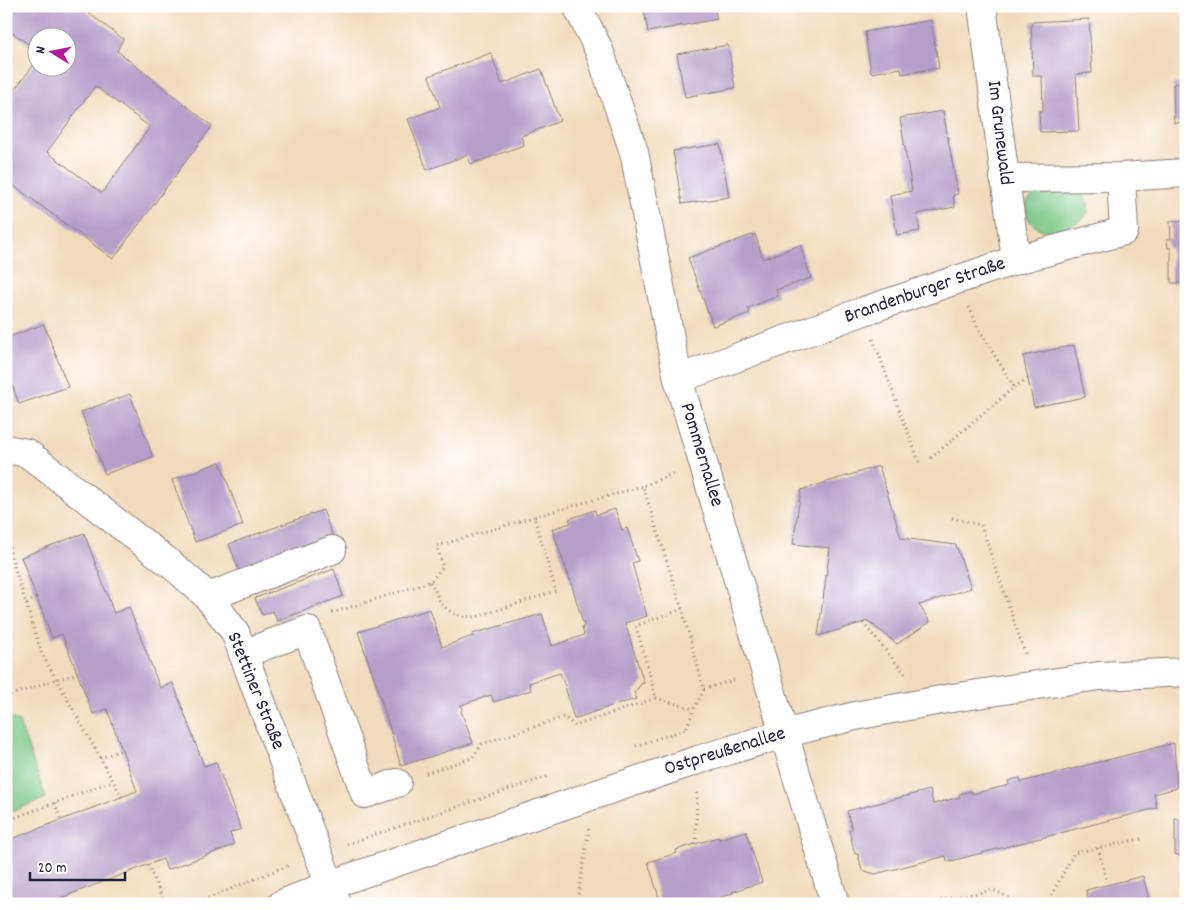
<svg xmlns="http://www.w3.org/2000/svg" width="1192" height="910" viewBox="0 0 1192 910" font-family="Dekko,sans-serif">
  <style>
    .green { fill: #7bc887; stroke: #4e7561 }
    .building { fill: #b59fc9; fill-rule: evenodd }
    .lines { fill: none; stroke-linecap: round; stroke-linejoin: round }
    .minor-casing { stroke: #8a7e7c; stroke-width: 30 }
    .path { stroke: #8a7e7c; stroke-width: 3; stroke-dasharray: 1 4; stroke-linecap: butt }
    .minor { stroke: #fff; stroke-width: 28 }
    .labels { text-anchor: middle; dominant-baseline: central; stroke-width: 4; stroke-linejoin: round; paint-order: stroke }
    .street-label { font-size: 20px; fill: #22223b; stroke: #fff }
  </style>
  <rect width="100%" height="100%" fill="#fff"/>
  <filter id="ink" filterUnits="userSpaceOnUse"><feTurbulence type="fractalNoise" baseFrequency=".02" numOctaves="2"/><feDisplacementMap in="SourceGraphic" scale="10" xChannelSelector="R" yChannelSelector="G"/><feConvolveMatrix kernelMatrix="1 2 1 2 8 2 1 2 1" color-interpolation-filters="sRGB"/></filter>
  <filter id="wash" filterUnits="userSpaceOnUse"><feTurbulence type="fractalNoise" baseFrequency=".0096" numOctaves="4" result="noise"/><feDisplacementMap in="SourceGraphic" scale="20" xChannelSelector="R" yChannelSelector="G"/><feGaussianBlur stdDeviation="1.12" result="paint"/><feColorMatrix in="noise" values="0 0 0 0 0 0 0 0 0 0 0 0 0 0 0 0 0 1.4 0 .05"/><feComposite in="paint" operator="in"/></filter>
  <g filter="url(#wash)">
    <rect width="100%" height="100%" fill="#f2dbbc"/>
    <!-- green -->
    <g class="green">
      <path d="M1039,191C1054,191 1093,186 1088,211C1086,222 1060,231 1049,231C1035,231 1021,216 1027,202C1029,198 1035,194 1039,191Z"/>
      <path d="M6,716L19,722L46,798L6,814Z"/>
    </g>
    <g id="blocks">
      <!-- building -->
      <g class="building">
        <path d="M6,6H79L123,39L117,51L212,126L113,259L6,180V101L38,59V68H68V38H38V51L6,28ZM95,86L150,127L102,193L47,152Z"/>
        <path d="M643,6H714L717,19L648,32Z"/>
        <path d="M1089,19L1092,73L1076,74L1079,131L1040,132L1039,111H1043L1042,76H1033L1031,22Z"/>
        <path d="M931,20L939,68L902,74L901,68L871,73L865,32Z"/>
        <path d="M728,45L735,88L685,97L677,54Z"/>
        <path d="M491,53L502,84L541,69L560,121L521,136L524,145L471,164L467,155L427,170L408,119L440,107L429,76Z"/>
        <path d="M1173,84H1186V122L1174,123Z"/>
        <path d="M943,111L958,194L953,195L955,207L917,214L920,231L897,235L890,195L912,191L900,118Z"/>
        <path d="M720,144L729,197L682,204L673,151Z"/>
        <path d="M1170,221H1186V283H1171V248H1168L1167,239H1171Z"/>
        <path d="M755,234L763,259L800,245L811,278L776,290L778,296L748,308L750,313L713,326L688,258Z"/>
        <path d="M44,324L68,387L19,404L6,368V338Z"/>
        <path d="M1074,345L1085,397L1034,407L1023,356Z"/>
        <path d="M130,394L153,457L105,474L81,412Z"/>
        <path d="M220,462L243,525L195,542L172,480Z"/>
        <path d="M879,466L901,538L956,545L971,588L919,605L930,622L897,644L868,621L818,636L830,548L793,544L801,490Z"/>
        <path d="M615,509L622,530L627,528L638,561L632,563L647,616L625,623L644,683L641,684L634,693L637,699L622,703V702L574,719L565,686L560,673L529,683L531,690L494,702L491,695L461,705L462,710L461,711L473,743L401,766L375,680L358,632L430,609L442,647L473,636L472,634L542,614L552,646L584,635L582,627L584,626L571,583L552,529L571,523L569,519L595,510L596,515Z"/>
        <path d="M323,510L333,537L239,571L229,544Z"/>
        <path d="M84,533L114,613L129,607L160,688L173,683L204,766L216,762L241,829L230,833L234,845L167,870L163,859L45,904H6V841L137,791L107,709L93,714L62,634L52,638L21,557Z"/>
        <path d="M334,569L343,596L277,621L273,611L262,615L255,598Z"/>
        <path d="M1174,743L1177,788L1154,794L1157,808L947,862L946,856L875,874L862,870L858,854H855L849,830L852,829L847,811L930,790L933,804L960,797L959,794L971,791L972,794L1009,785L1008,781L1014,779L1020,778L1021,782Z"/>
        <path d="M1175,818L1186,823V858L1175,854Z"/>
        <path d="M746,831L762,882L732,892L733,893L701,904H661L648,862L677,853L676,850L718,837L719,839Z"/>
        <path d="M1143,876L1150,904H1090L1086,890Z"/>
      </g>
    </g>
  </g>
  <g filter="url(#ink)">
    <use href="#blocks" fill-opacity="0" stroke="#8a7e7c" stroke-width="1"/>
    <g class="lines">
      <defs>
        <g id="minor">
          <path d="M577,6L599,50L634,152L678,379L835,904"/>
          <path d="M982,6L1016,260"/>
          <path d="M1004,178L1121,177L1186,173"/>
          <path d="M678,379L864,311L1016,260L1124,231L1121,177"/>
          <path d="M6,449L27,453L172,565L195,585L208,597L235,632L337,904"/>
          <path d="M208,597L332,550"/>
          <path d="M243,654L307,630L365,794L397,783"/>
          <path d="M282,904L329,885L594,795L698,760L783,734L855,716L946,699L1023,687L1099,676L1186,672"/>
        </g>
      </defs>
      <!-- minor casing -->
      <use href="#minor" class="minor-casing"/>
      <!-- path -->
      <g class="path">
        <path d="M873,339L919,462"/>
        <path d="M1014,387L1028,379"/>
        <path d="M931,458L1014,387L977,326L969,306"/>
        <path d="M952,518L981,525L1026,656"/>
        <path d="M6,522L11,556L41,652L122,797"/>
        <path d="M430,582C435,588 436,595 440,601C449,614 460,617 476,617L556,591L534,517L643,486"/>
        <path d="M27,604L36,597"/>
        <path d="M332,613L430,582L443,567L437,546L534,517"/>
        <path d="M863,623L907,676"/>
        <path d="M704,689L737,679"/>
        <path d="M6,697L56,679L78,674"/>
        <path d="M656,698L694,709"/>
        <path d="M636,746L686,729L694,709L704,689L682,609L643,486L675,473"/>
        <path d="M100,758L122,750"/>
        <path d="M426,773L472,758L482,744L564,717L575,726L656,698L636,626L682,609"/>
        <path d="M55,803L61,820"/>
        <path d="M6,821L113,781"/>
        <path d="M347,844L549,776"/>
        <path d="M696,844L697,792"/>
        <path d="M1098,848L1106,879"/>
        <path d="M148,865L165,904"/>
        <path d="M194,904L289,865"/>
        <path d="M577,904L589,828"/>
        <path d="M921,904L994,890L1021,904"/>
        <path d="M1047,904L1074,853L1141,839"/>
      </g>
      <!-- minor -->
      <use href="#minor" class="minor"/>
    </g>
  </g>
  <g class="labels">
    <!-- street labels -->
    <g class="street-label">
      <text transform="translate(999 133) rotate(83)">Im Grunewald</text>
      <text transform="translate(925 291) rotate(-19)">Brandenburger Straße</text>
      <text transform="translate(701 455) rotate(73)">Pommernallee</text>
      <text transform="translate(255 691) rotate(68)">Stettiner Straße</text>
      <text transform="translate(725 752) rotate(-17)">Ostpreußenallee</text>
    </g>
  </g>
  <!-- margin -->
  <rect width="1192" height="910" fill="none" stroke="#fff" stroke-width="25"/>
  <!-- north arrow -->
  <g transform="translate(52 52) rotate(280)"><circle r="24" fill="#ffffff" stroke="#a7a7b1"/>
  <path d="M0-4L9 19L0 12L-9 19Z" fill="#b5179e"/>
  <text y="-8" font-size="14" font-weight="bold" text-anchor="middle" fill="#22223b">N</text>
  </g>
  <!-- scale -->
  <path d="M30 872v8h95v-8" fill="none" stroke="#22223b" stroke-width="2.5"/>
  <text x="38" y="872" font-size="15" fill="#22223b" stroke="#ffffff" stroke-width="4" paint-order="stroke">20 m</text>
</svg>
